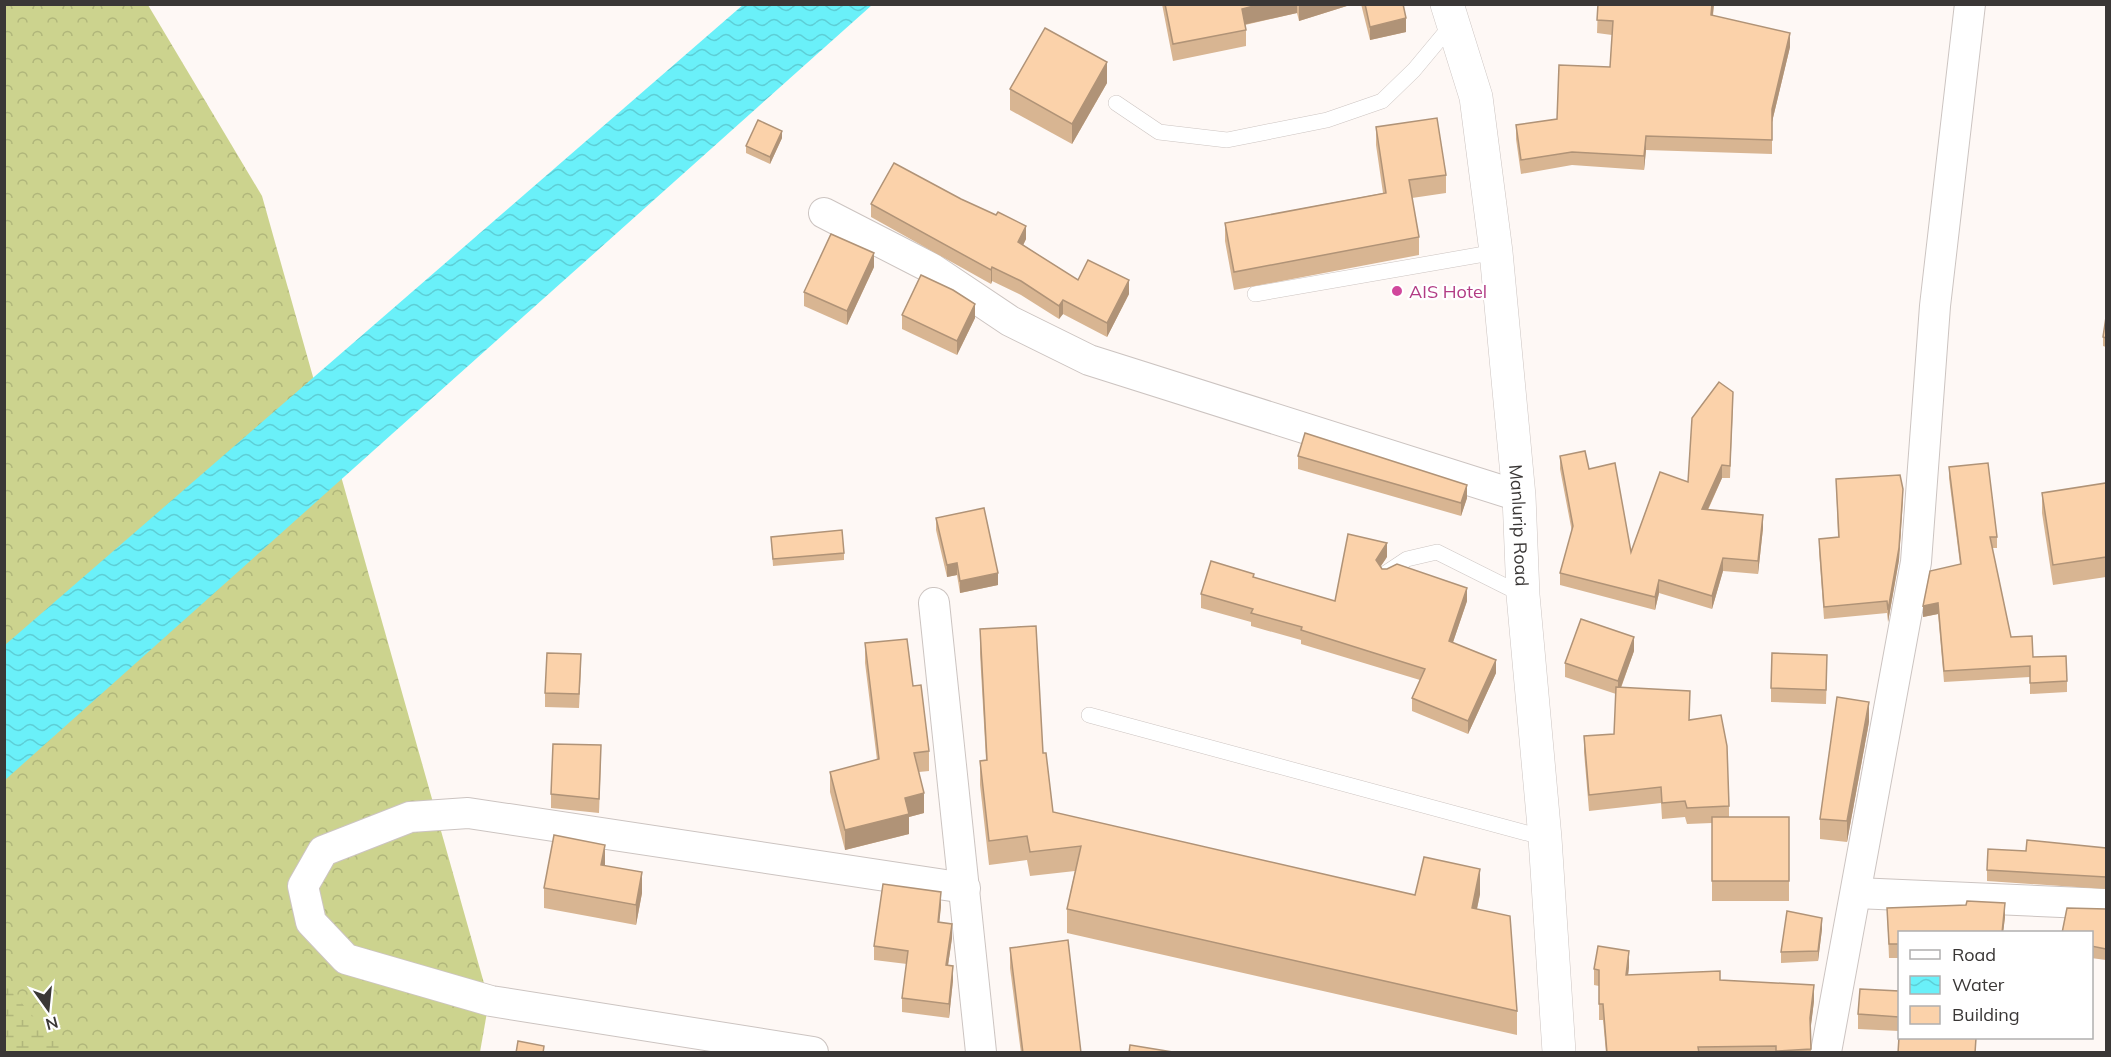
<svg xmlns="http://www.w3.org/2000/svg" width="2111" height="1057" viewBox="0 0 2111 1057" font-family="Mulish,sans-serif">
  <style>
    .forest { fill: url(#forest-crowns) }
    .wetland { fill: url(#wetland-marsh) }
    .water { fill: url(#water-waves) }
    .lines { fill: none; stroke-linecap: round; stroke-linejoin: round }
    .service-casing { stroke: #ccc4c1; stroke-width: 16 }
    .minor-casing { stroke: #ccc4c1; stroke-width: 32 }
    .secondary-casing { stroke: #ccc4c1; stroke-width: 34 }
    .service { stroke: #fff; stroke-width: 15 }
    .minor { stroke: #fff; stroke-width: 30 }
    .secondary { stroke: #fff; stroke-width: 33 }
    .wall { fill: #d8b592 }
    .shaded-wall { fill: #b09377 }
    .building { fill: #fbd2aa; stroke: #b09377; stroke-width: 1.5 }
    .hotel-dot { fill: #d1479c; stroke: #fff; stroke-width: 2 }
    .labels { text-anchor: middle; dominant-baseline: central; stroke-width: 4.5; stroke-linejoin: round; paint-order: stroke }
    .hotel-label { font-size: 18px; fill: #b23c85; stroke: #fff; text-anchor: start }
    .street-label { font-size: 18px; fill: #3a3736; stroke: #fff }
  </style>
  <defs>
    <pattern id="forest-crowns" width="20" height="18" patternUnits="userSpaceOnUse" patternTransform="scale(1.5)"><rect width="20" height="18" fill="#ccd38e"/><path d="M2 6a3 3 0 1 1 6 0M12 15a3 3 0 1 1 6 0" fill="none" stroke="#b0b67b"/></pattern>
    <pattern id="wetland-marsh" width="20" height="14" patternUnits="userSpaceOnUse" patternTransform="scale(1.5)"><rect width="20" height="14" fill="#ccd38e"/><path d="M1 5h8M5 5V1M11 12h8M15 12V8" fill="none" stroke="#b0b67b"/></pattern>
    <pattern id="water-waves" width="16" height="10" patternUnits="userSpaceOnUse" patternTransform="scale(1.5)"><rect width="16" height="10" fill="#6af0f9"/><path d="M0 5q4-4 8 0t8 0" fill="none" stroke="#5dced6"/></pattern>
  </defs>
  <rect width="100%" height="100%" fill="#fef8f5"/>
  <!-- forest -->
  <path class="forest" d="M5,5H148L262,196L489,1001L480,1052H5Z"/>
  <!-- wetland -->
  <path class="wetland" d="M4,984H5L64,1052H5Z"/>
  <!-- water -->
  <path class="water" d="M744,4L872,5L5,780V645Z"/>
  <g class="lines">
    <defs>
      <g id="service">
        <path d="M1116,103L1159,132L1227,140L1327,120L1382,101L1414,70L1454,22"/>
        <path d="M1255,294L1496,252"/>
        <path d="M1386,573L1407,559L1437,552L1523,595"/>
        <path d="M1089,715L1545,838"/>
      </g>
      <g id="minor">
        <path d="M824,213L931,268L1010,321L1089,360L1519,496"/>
        <path d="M934,603L981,1052"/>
        <path d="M1856,893L2106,904"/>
        <path d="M813,1052L491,1001L346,959L311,922L303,886L323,851L410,817L468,813L965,888"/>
        <path d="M1826,1052L1916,562L1935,306L1970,4"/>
      </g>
      <g id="secondary">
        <path id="s1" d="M1447,4L1476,97L1496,252L1519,496L1523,595L1545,838L1559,1052"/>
      </g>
    </defs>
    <!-- service casing -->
    <use href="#service" class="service-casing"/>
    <!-- minor casing -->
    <use href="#minor" class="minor-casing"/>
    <!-- secondary casing -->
    <use href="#secondary" class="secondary-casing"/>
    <!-- service -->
    <use href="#service" class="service"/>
    <!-- minor -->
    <use href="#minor" class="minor"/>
    <!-- secondary -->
    <use href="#secondary" class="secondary"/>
  </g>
  <!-- wall -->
  <g class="wall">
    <path d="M1162,4H1350V5L1299,21L1297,13L1245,25L1246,30V46L1173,61Z"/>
    <path d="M1361,4H1403L1406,32L1370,40Z"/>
    <path d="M1598,4H1714L1713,16L1790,47L1772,122V154L1646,150L1644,170L1572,165L1521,174L1516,139V125L1557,119L1610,67L1612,35L1597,33Z"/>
    <path d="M1107,83L1072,144L1010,110V89Z"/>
    <path d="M1376,127L1446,175V193L1412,198L1419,237V255L1234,290L1225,241V223L1383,193L1376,145Z"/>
    <path d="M782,138L770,164L746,153V146Z"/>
    <path d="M871,204L1026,239L1023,245L1078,280L1129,294L1107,337L1063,314L1059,319L1021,295L992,281L991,284L871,217Z"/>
    <path d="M874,267L847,325L804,306V292Z"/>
    <path d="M902,315L975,318L957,355L902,329Z"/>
    <path d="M2106,317V347L2103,346V337Z"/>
    <path d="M1733,405L1730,478H1722L1708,510L1763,528L1758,574L1723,571L1712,609L1659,593L1655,610L1560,585V573L1572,532L1560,469V456L1589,469L1631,552L1688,482Z"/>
    <path d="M1298,456L1467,498L1461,516L1298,469Z"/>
    <path d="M1949,467L1997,537V548H1992L2011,637L2033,657L2067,681V692L2030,694V677L1944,682L1938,614L1923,617L1960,564L1949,478Z"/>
    <path d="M1836,479L1903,501L1899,560L1888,622L1887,613L1824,619L1819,551V539L1838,537Z"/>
    <path d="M2106,483V577L2053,585L2042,513V493Z"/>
    <path d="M936,518L998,585L960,593L957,575L947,577L936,530Z"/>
    <path d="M771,537L844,553V560L773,566Z"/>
    <path d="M1387,557L1381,566L1382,569L1467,601L1453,642L1496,673L1468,734L1412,711V698L1420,680L1301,644V640L1251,626V622L1201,608V594L1254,578L1335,601Z"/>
    <path d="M980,629L1043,753L1053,812L1415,895L1480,894L1477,909L1517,1011V1035L1067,933V909L1075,871L1030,876L1027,860L989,865L980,785V761L986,760L980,654Z"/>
    <path d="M865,643L913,686L929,751V771L919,772L924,813L909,817V834L845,850L830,792V772L877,760L865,663Z"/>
    <path d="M1634,651L1621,688L1690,707L1689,720L1729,806V817H1789V901H1712V823L1687,824L1685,817L1662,819L1661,803L1589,811L1584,752V736L1614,734L1616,694L1565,677V663Z"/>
    <path d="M581,668L579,708L545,707V693Z"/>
    <path d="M1827,669L1826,704L1771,702V688Z"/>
    <path d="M1869,722L1847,842L1820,839V819Z"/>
    <path d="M601,759L599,813L551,808V794Z"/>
    <path d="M2106,848V889L1987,881V870L2026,851Z"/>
    <path d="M605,865L642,893L636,925L544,908V888Z"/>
    <path d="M941,906L939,922L952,938L948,965L953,980L949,1018L902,1012V998L907,964L874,960V946Z"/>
    <path d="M1887,908L2005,917L2003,933H1899V958H1889Z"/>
    <path d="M2106,909V960L2091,958V933Z"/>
    <path d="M1822,929L1818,961L1781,963V952Z"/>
    <path d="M1010,948L1081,1053H1021L1010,968Z"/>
    <path d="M1629,967L1628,975L1720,980L1814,1001L1810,1031L1811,1053H1606L1603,1020H1599V986L1594,985V969Z"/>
    <path d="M1899,991V1031L1858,1029V1014Z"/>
  </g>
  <!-- shaded-wall -->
  <g class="shaded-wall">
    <path d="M1261,4H1297V13L1242,25V9Z"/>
    <path d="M1299,4H1350V5L1299,21Z"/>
    <path d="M1712,4H1714L1711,29V15Z"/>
    <path d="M1406,18V32L1370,40V27Z"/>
    <path d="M1790,33V47L1772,122V154V109Z"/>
    <path d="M1107,62V83L1072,144V124Z"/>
    <path d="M782,131V138L770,164V157Z"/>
    <path d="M1646,136V150L1644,170V156Z"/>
    <path d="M1026,226V239L1018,256V242Z"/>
    <path d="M874,253V267L847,325V311Z"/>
    <path d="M992,267V281L991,284V270Z"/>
    <path d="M1129,280V294L1107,337V323Z"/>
    <path d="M1063,300V314L1059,319V306Z"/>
    <path d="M975,304V318L957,355V341Z"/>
    <path d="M1722,465V478L1702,522V509Z"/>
    <path d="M1467,485V498L1461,516V503Z"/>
    <path d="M1903,489L1899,560L1888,622V610Z"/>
    <path d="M1763,515V528L1758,574V561Z"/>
    <path d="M1387,543V557L1376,573V560Z"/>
    <path d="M1723,558V571L1712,609V596Z"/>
    <path d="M957,563V575L947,577V565Z"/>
    <path d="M998,573V585L960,593V581Z"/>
    <path d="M1659,580V593L1655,610V597Z"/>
    <path d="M1467,588V601L1449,654V641Z"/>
    <path d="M1938,603V614L1923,617V606Z"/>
    <path d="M1634,637V651L1618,695V681Z"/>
    <path d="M1496,660V673L1468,734V721Z"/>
    <path d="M1869,702V722L1847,842V821Z"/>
    <path d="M924,793V813L909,817V834L845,850V830L905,798Z"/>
    <path d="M605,845V865L601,885V865Z"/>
    <path d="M1480,869V894L1472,932V908Z"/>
    <path d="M642,872V893L636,925V905Z"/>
    <path d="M941,892V906L938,936V922Z"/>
    <path d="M2005,903V917L2003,933H2002Z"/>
    <path d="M1822,918V929L1818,961V951Z"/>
    <path d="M952,924V938L946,979V965Z"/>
    <path d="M1629,951V967L1626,991V975Z"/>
    <path d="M953,966V980L949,1018V1004Z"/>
    <path d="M1814,985V1001L1810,1034V1018Z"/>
  </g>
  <!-- building -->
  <g class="building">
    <path d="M1165,4H1261L1242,9L1246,30L1173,44Z"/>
    <path d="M1365,4H1403L1406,18L1370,27Z"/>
    <path d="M1598,4H1712L1711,15L1790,33L1772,109V140L1646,136L1644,156L1572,152L1521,160L1516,125L1557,119L1559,65L1610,67L1613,21L1597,20Z"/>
    <path d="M1045,28L1107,62L1072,124L1010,89Z"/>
    <path d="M1437,118L1446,175L1409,180L1419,237L1234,272L1225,223L1386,193L1376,127Z"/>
    <path d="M758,120L782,131L770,157L746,146Z"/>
    <path d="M894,163L961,199L996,215L998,212L1026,226L1018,242L1078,280L1088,260L1129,280L1107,323L1063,300L1059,306L1021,281L992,267L991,270L871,204Z"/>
    <path d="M831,234L874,253L847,311L804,292Z"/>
    <path d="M921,275L953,290L975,304L957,341L902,315Z"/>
    <path d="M2106,317V338L2103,337Z"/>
    <path d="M1719,382L1733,392L1730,466L1722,465L1702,509L1763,515L1758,561L1723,558L1712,596L1659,580L1655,597L1560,573L1573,526L1560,456L1585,451L1589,469L1615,463L1631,552L1660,472L1688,482L1692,418Z"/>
    <path d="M1305,433L1467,485L1461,503L1298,456Z"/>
    <path d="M1988,463L1997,537H1990L2011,637L2032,636L2033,657L2066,656L2067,681L2030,683V666L1944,671L1938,603L1923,606L1930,571L1961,564L1949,467Z"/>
    <path d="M1900,475L1903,489L1899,548L1888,610L1887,601L1824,607L1819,539L1839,537L1836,479Z"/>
    <path d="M2106,483V557L2053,565L2042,493Z"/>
    <path d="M984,508L998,573L960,581L957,563L947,565L936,518Z"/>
    <path d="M842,530L844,553L773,559L771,537Z"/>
    <path d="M1348,534L1387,543L1376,560L1382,569H1387L1397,564L1467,588L1449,641L1496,660L1468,721L1412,698L1425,669L1301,630L1302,627L1251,613L1253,609L1201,594L1211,561L1254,574L1253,577L1335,601Z"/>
    <path d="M1581,619L1634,637L1618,681L1565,663Z"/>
    <path d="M1036,626L1043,753H1046L1053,812L1415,895L1424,857L1480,869L1472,908L1510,916L1517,1011L1067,909L1081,846L1030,852L1027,836L989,841L980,761L987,760L980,629Z"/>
    <path d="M907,639L913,686L921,685L929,751L914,753L924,793L905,798L909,814L845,830L830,772L879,759L865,643Z"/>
    <path d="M547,653L581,654L579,694L545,693Z"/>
    <path d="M1772,653L1827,655L1826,690L1771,688Z"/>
    <path d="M1616,687L1690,691L1689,720L1721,715L1727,746L1729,806L1687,808L1685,801L1662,803L1661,787L1589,795L1584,736L1614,734Z"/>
    <path d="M1837,697L1869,702L1847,821L1820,819Z"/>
    <path d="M553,744L601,745L599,799L551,794Z"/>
    <rect x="1712" y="817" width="77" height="64"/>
    <path d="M554,835L605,845L601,865L642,872L636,905L544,888Z"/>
    <path d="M2027,840L2106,848V877L1987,870L1988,849L2026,851Z"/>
    <path d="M883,884L941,892L938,922L952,924L946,965L953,966L949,1004L902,998L908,951L874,946Z"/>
    <path d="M1967,901L2005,903L2002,933H1899V944H1889L1887,908L1966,905Z"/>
    <path d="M2067,908L2106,909V949L2091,946V933H2062Z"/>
    <path d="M1787,911L1822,918L1818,951L1781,952Z"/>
    <path d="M1068,940L1081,1053H1023L1010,948Z"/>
    <path d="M1598,946L1629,951L1626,975L1720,971V980L1814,985L1810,1018L1811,1049L1776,1051V1046L1698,1047L1699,1053H1607L1603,1004H1599V970L1594,969Z"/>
    <path d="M1860,989L1899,991V1017L1858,1014Z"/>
    <path d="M1899,1037L1976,1038L1975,1053H1898Z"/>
    <path d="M518,1041L544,1046L543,1053H516Z"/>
    <path d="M1130,1045L1179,1053H1129Z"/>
  </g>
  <!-- markers -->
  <circle class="hotel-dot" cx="1397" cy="291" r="6"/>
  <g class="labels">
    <!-- hotel labels -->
    <g class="hotel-label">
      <text x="1409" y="291">AIS Hotel</text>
    </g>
    <!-- street labels -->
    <g class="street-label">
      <text stroke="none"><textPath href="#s1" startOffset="528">Manlurip Road</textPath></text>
    </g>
  </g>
  <!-- border -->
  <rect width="2111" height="1057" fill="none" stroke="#3a3736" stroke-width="12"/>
  <!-- legend -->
  <rect x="1898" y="931" width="195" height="108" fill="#ffffff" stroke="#b0afaf" stroke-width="1.5"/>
  <rect x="1910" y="950" width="30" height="9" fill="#ffffff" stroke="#b0afaf" stroke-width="1.5"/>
  <text x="1952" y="961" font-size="18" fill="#3a3736">Road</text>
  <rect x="1910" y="976" width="30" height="18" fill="url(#water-waves)" stroke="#b0afaf" stroke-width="1.5"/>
  <text x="1952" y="991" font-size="18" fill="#3a3736">Water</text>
  <rect x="1910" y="1006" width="30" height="18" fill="#fbd2aa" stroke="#b0afaf" stroke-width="1.5"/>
  <text x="1952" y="1021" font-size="18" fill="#3a3736">Building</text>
  <!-- north arrow -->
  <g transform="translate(48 1009) rotate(165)" stroke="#ffffff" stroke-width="4.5" paint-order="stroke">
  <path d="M0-4.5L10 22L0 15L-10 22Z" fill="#3a3736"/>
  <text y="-9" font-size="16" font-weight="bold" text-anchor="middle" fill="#3a3736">N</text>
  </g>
</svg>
